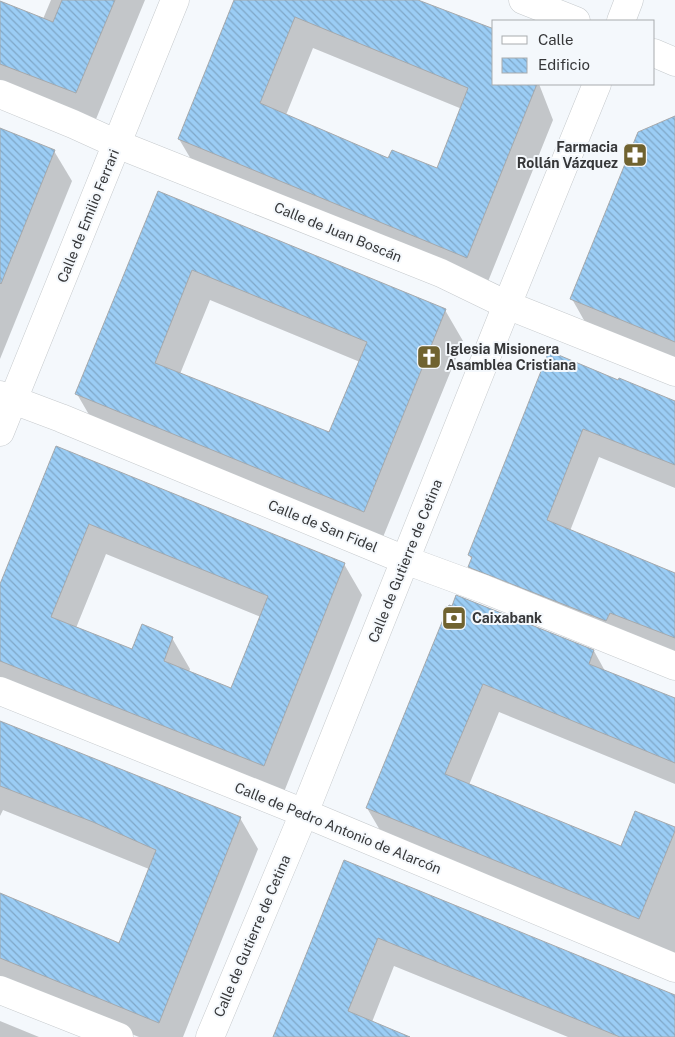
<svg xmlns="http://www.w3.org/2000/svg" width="675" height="1037" viewBox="0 0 675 1037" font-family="'Public Sans',sans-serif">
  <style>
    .shadow { fill: #0003; fill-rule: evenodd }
    .building { fill: url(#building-back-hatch); stroke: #a6a9ac; fill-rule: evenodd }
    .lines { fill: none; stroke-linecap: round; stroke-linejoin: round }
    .street-casing { stroke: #c6cacd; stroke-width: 29 }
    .street { stroke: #fff; stroke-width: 28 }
    .labels { text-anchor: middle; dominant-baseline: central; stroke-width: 4; stroke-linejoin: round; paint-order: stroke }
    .poi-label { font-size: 14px; font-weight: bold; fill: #363739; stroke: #f4f8fc; text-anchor: start }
    .street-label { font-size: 14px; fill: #363739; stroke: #f4f8fc }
  </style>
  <defs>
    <pattern id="building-back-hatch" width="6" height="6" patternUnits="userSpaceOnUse" patternTransform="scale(1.25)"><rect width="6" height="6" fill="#9bcdf5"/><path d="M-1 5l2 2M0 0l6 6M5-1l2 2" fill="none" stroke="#7fa7c7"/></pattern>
  </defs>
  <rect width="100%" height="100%" fill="#f4f8fc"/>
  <!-- shadow -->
  <g class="shadow">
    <path d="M51,0H145L94,124L0,87V2L43,19Z"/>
    <path d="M235,0H416L494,84H539L553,120L485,289L198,171L179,139ZM313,48L462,109L438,170L389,160L286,115Z"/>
    <path d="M675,117V363L589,329L572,299Z"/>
    <path d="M0,129L54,151L72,181L0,359Z"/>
    <path d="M159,192L445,310L463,341L381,542L95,425L77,394ZM210,300L360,362L330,434L180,374Z"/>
    <path d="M549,353L675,403V488L599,457L570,531L675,574V660L486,595L469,566L472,560L469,555Z"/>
    <path d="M56,448L344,564L362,595L282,797L0,684V587ZM106,554L261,617L232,689L189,672L190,669L172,638L132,651L76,628Z"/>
    <path d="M457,597L594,651L605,671L675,699V784L499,712L469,785L622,848L675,829V956L384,837L367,808Z"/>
    <path d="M0,722L240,818L258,849L183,1037H139L0,981V895L120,944L149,869L3,810L0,816Z"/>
    <path d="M345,861L675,996V1037H568L394,966L372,1022L408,1037H275Z"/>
    <path d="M0,1021L39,1037H0Z"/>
  </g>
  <!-- building -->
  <g class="building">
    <path d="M62,0H115L76,93L0,64V1L53,22Z"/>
    <path d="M234,0H418L494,29V84H537L467,258L178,139ZM295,17L468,88L437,168L392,150L388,158L260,103Z"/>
    <path d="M675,116V342L570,299L638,132Z"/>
    <path d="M0,128L55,150L1,284L0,283Z"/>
    <path d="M158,191L446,309L364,512L75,394ZM192,270L367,342L329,432L155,363Z"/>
    <path d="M549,351L618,380L619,378L675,401V465L583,429L547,520L675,573V638L610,613L606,621L468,567L472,557L468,555Z"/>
    <path d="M56,446L345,563L264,766L0,661V584ZM89,524L268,596L231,688L164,661L173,637L142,624L132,649L51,617Z"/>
    <path d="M456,595L594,650L589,664L675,698V763L483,684L445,774L621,846L635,811L675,827V831L639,919L366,808L449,605L452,606Z"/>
    <path d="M0,721L241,817L159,1023L0,958V893L119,943L156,850L93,822L0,786Z"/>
    <path d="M344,860L675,995V1037H620L378,938L348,1011L410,1037H273Z"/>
  </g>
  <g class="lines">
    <defs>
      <g id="street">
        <path d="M523,0L576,21"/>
        <path d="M621,21L629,0"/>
        <path d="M654,53L675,62"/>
        <path d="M0,94L73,124L117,144L441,273L507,305L675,372"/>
        <path d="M0,395L61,418L405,560L484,589L675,666"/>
        <path d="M0,432L175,0"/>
        <path d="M0,691L304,813L675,968"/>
        <path d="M0,990L119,1037"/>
        <path d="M210,1037L304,813L507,305L597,84"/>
      </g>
    </defs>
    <!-- street casing -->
    <use href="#street" class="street-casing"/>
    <!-- street -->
    <use href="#street" class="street"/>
  </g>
  <!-- icons -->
  <defs>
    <symbol id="pharmacy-square" viewBox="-11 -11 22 22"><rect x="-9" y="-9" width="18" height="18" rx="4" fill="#706330" stroke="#f4f8fc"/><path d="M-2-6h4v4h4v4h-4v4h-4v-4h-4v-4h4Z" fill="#fff"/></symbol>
    <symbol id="church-square" viewBox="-11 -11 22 22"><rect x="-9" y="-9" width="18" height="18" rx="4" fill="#706330" stroke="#f4f8fc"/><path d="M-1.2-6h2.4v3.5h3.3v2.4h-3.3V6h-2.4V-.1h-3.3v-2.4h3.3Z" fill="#fff"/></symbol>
    <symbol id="bank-square" viewBox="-11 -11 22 22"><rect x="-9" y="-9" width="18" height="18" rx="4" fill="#706330" stroke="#f4f8fc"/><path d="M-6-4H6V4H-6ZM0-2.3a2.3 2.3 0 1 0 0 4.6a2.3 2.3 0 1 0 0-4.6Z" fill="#fff"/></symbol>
  </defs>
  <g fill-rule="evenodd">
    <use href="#pharmacy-square" x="621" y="141" width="28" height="28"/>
    <use href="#church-square" x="415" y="343" width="28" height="28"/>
    <use href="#bank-square" x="440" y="604" width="28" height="28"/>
  </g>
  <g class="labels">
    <!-- poi labels -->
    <g class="poi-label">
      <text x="618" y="147" text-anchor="end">Farmacia<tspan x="618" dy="16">Rollán Vázquez</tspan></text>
      <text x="446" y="349">Iglesia Misionera<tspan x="446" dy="16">Asamblea Cristiana</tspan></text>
      <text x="472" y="618">Caixabank</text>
    </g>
    <!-- street labels -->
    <g class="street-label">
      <text transform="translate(88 216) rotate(-68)">Calle de Emilio Ferrari</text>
      <text transform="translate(338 232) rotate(22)">Calle de Juan Boscán</text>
      <text transform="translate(323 526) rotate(22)">Calle de San Fidel</text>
      <text transform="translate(405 561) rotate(-68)">Calle de Gutierre de Cetina</text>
      <text transform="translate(338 828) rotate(22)">Calle de Pedro Antonio de Alarcón</text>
      <text transform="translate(252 936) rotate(-67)">Calle de Gutierre de Cetina</text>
    </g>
  </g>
  <!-- legend -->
  <rect x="492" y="20" width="162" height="65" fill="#f4f8fc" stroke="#a8abae"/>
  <rect x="502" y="36" width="25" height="8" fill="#ffffff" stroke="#a8abae"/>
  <text x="538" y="45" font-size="15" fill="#363739">Calle</text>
  <rect x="502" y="58" width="25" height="15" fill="url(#building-back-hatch)" stroke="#a8abae"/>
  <text x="538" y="70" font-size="15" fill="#363739">Edificio</text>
</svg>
